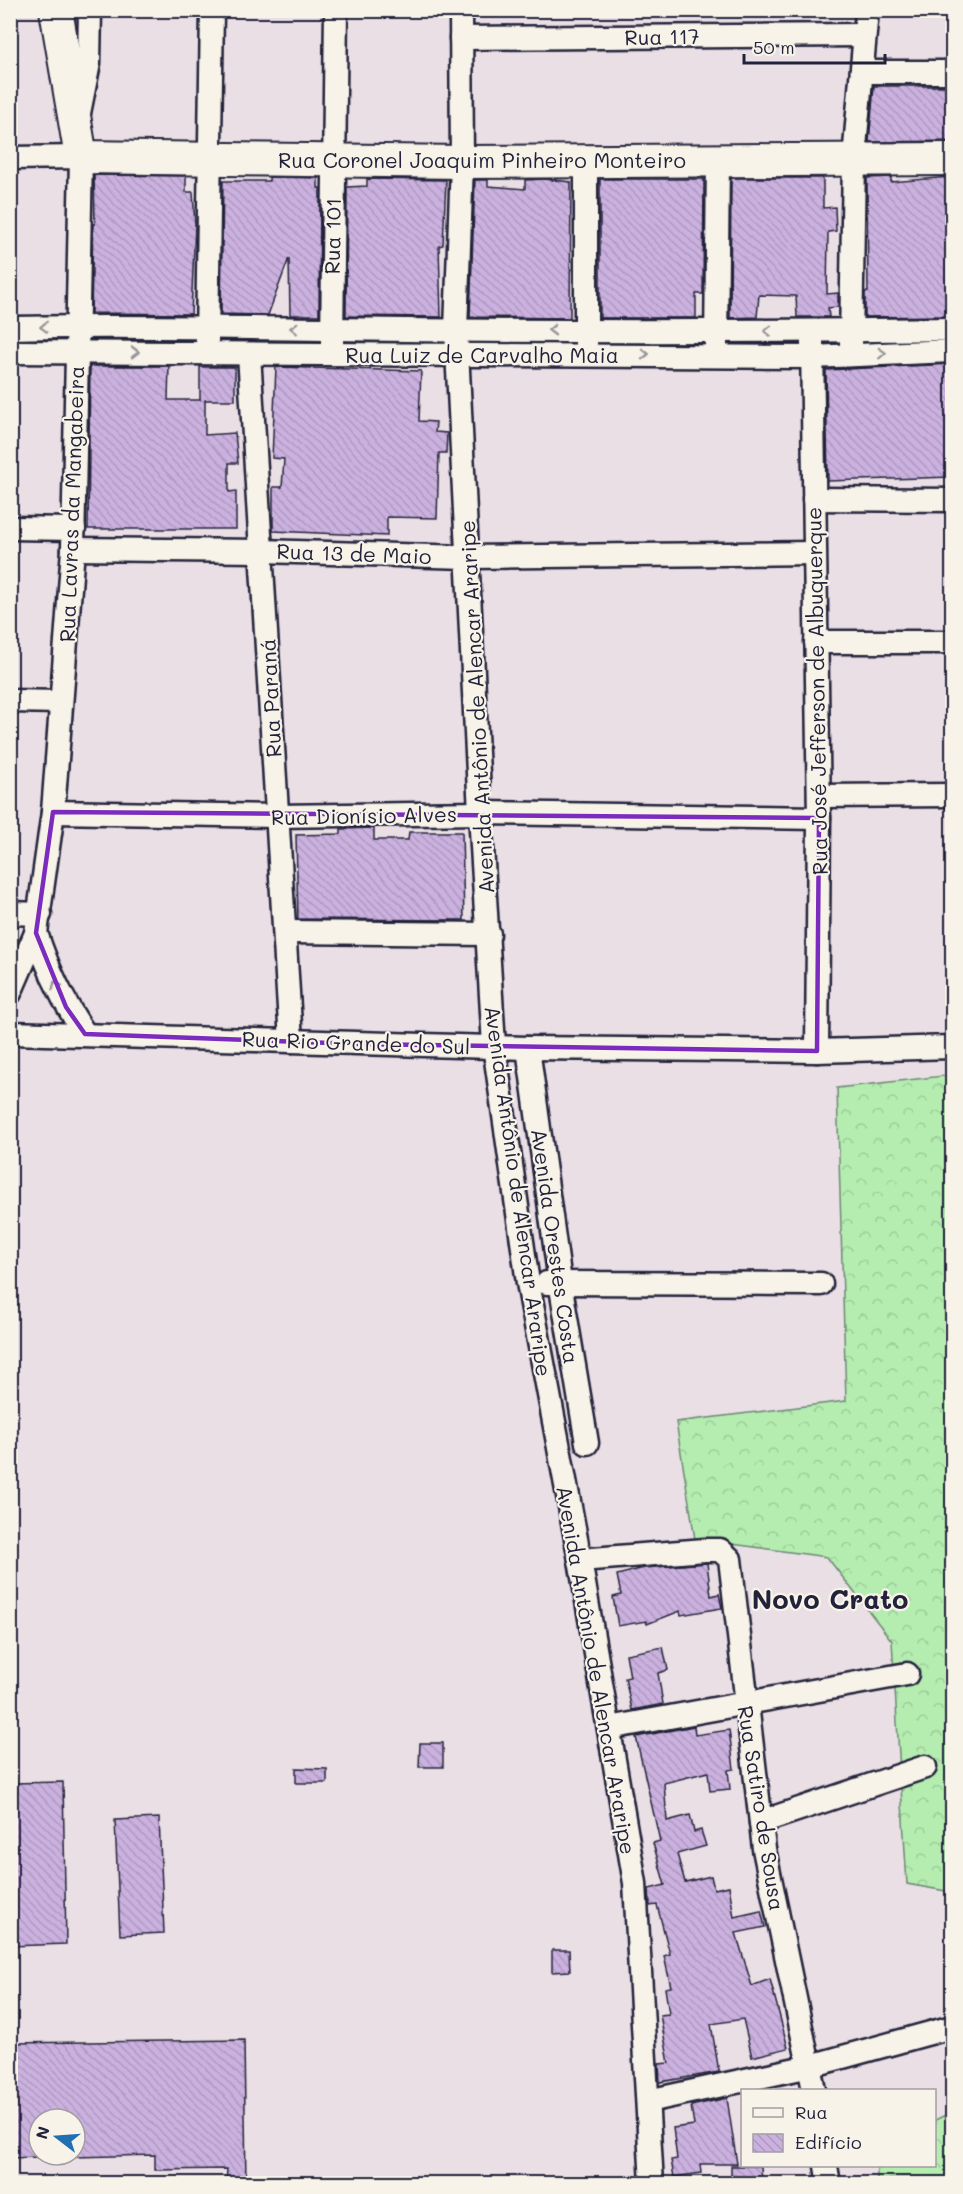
<svg xmlns="http://www.w3.org/2000/svg" width="963" height="2194" viewBox="0 0 963 2194" font-family="Mali,sans-serif">
  <style>
    .forest { fill: url(#forest-crowns); stroke: #6c8876; stroke-width: 1.5 }
    .building { fill: url(#building-back-hatch); stroke: #22223b; stroke-width: 1.5 }
    .lines { fill: none; stroke-linecap: round; stroke-linejoin: round }
    .street-casing { stroke: #22223b; stroke-width: 27 }
    .secondary-casing { stroke: #22223b; stroke-width: 36 }
    .street { stroke: #f7f3e8; stroke-width: 22 }
    .secondary { stroke: #f7f3e8; stroke-width: 32 }
    .oneway { stroke: #97959a }
    .marked { fill: none; stroke: #7b2cbf; stroke-width: 4.5; stroke-linejoin: round }
    .labels { text-anchor: middle; dominant-baseline: central; stroke-width: 4.5; stroke-linejoin: round; paint-order: stroke }
    .street-label { font-size: 21px; fill: #22223b; stroke: #f7f3e8 }
    .district-label { font-size: 27px; font-weight: bold; fill: #22223b; stroke: #f7f3e8 }
  </style>
  <defs>
    <pattern id="forest-crowns" width="20" height="18" patternUnits="userSpaceOnUse" patternTransform="scale(1.5)"><rect width="20" height="18" fill="#b5edb0"/><path d="M2 6a3 3 0 1 1 6 0M12 15a3 3 0 1 1 6 0" fill="none" stroke="#9bcb98"/></pattern>
    <pattern id="building-back-hatch" width="6" height="6" patternUnits="userSpaceOnUse" patternTransform="scale(1.5)"><rect width="6" height="6" fill="#cbb1df"/><path d="M-1 5l2 2M0 0l6 6M5-1l2 2" fill="none" stroke="#ae98c0"/></pattern>
  </defs>
  <rect width="100%" height="100%" fill="#eadfe5"/>
  <filter id="ink" filterUnits="userSpaceOnUse"><feTurbulence type="fractalNoise" baseFrequency=".0167" numOctaves="2"/><feDisplacementMap in="SourceGraphic" scale="12" xChannelSelector="R" yChannelSelector="G"/><feConvolveMatrix kernelMatrix="1 2 1 2 8 2 1 2 1" color-interpolation-filters="sRGB"/></filter>
  <g filter="url(#ink)">
    <!-- forest -->
    <g class="forest">
      <path d="M952,1075V1892L907,1884L892,1641L827,1557L695,1539L676,1422L846,1401L837,1088Z"/>
      <path d="M952,2112V2183H877V2166H934L935,2120Z"/>
    </g>
    <!-- building -->
    <g class="building">
      <path d="M952,86V141L869,142L874,86Z"/>
      <path d="M94,175L186,176V192H193L195,225L191,314L91,313L93,224H95Z"/>
      <path d="M269,177L318,178V188H320L319,315H290L289,258L268,315L221,314L223,181H269Z"/>
      <path d="M891,177V182L950,177V196H952V316L865,317V292H868L867,178Z"/>
      <path d="M731,178H823V208L835,207L836,231L828,232L827,294L838,293V307L828,308L829,317H797L796,296L759,295L757,317L730,318Z"/>
      <path d="M367,179L446,180L443,245L439,246L441,317L346,316L347,187L367,186Z"/>
      <path d="M545,179L571,182L570,318L470,317L475,180H488V186L525,189V180Z"/>
      <path d="M600,179H704L703,294H696V318H600Z"/>
      <path d="M952,364V477L828,481L826,370Z"/>
      <path d="M90,366H169L168,400H200V367H235V400H205V435L235,433L238,463H229V492L236,491V529H88Z"/>
      <path d="M276,367L421,371L419,421L436,422L435,432L447,433L446,453H439L437,518L387,517V536L273,531V487H282L284,459L272,458Z"/>
      <path d="M374,828V840H408L409,832H462L464,920L298,919L296,835L341,834V829Z"/>
      <path d="M707,1563L711,1596L719,1594L722,1608L681,1615L680,1611L647,1624L646,1621L618,1626L613,1597L621,1595L617,1575L644,1568Z"/>
      <path d="M663,1647L668,1670L658,1673L663,1704L632,1710L625,1678L630,1677L626,1654Z"/>
      <path d="M694,1726L695,1735L729,1730L734,1769L728,1770L730,1789L710,1791L708,1772L664,1783L667,1821L690,1815L694,1832L701,1830L706,1846L677,1854L685,1882L711,1876L714,1889L729,1886L734,1917L761,1911L765,1927L736,1933L752,1986L770,1979L788,2048L752,2057L743,2019L711,2024L719,2072L660,2082L659,2064L669,2063L660,2015L669,2014L665,1988L671,1987L664,1956L670,1954L657,1905L650,1906L649,1889L665,1885L653,1843L660,1841L636,1737Z"/>
      <path d="M420,1743H443V1767H419Z"/>
      <path d="M296,1768L327,1769V1783H296Z"/>
      <path d="M63,1782L66,1944L10,1946V1783Z"/>
      <path d="M159,1818L164,1933L120,1935L115,1820Z"/>
      <path d="M552,1950H569L570,1971L552,1972Z"/>
      <path d="M244,2040L246,2184H226L227,2169L155,2170V2155L75,2157V2119H39V2157L10,2158V2043Z"/>
      <path d="M727,2098L737,2164H700L701,2173L674,2177L671,2160L677,2159L673,2128L694,2125L691,2106Z"/>
      <path d="M731,2166H761L762,2184H731Z"/>
    </g>
    <g class="lines">
      <defs>
        <g id="street">
          <path d="M461,10L462,162L456,330L480,813L494,1046L528,1283L580,1560L635,1883L652,2184"/>
          <path d="M461,38L864,35"/>
          <path d="M863,72H952"/>
          <path d="M79,113L89,63L90,10"/>
          <path d="M10,158L81,157L73,549L53,812L36,933L10,993"/>
          <path d="M10,328C118,325 225,328 332,329C539,332 746,332 952,329"/>
          <path d="M207,341L212,10"/>
          <path d="M812,342L819,818L817,1051"/>
          <path d="M332,343L336,10"/>
          <path d="M586,343V162"/>
          <path d="M851,344L854,159L867,10"/>
          <path d="M716,345L718,160"/>
          <path d="M10,352L811,357L952,351"/>
          <path d="M249,354L291,1041"/>
          <path d="M814,499L952,500"/>
          <path d="M10,528L74,529"/>
          <path d="M73,549L261,551L467,557L814,553"/>
          <path d="M816,642H952"/>
          <path d="M10,701L60,702"/>
          <path d="M819,796L952,795"/>
          <path d="M53,812L277,816L480,813L819,818"/>
          <path d="M10,913L40,914"/>
          <path d="M286,932L489,934"/>
          <path d="M36,933C48,970 63,1002 85,1034"/>
          <path d="M10,1033L528,1048L817,1051L952,1047"/>
          <path d="M528,1048L560,1282L587,1443"/>
          <path d="M547,1283L821,1284"/>
          <path d="M580,1560L705,1550H720L730,1559L764,1849L814,2090"/>
          <path d="M609,1728L907,1674"/>
          <path d="M761,1822L925,1767"/>
          <path d="M648,2101L810,2066L952,2027"/>
          <path d="M826,2166L829,2184"/>
        </g>
        <path id="secondary" d="M56,10L81,157L462,162L952,159"/>
      </defs>
      <!-- street casing -->
      <use href="#street" class="street-casing"/>
      <!-- secondary casing -->
      <use href="#secondary" class="secondary-casing"/>
      <!-- street -->
      <use href="#street" class="street"/>
      <!-- secondary -->
      <use href="#secondary" class="secondary"/>
    </g>
    <!-- one-way arrows -->
    <defs><path id="oneway-chevron" d="M-2-3.5L2.5 0L-2 3.5" fill="none" stroke-width="1.6" stroke-linecap="round" stroke-linejoin="round" transform="scale(1.5)"/></defs>
    <g class="oneway">
      <use href="#oneway-chevron" transform="translate(44 327) rotate(178)"/>
      <use href="#oneway-chevron" transform="translate(294 328) rotate(-178)"/>
      <use href="#oneway-chevron" transform="translate(552 330) rotate(180)"/>
      <use href="#oneway-chevron" transform="translate(768 331) rotate(-179)"/>
      <use href="#oneway-chevron" transform="translate(135 352)"/>
      <use href="#oneway-chevron" transform="translate(882 353) rotate(-2)"/>
      <use href="#oneway-chevron" transform="translate(645 354)"/>
      <use href="#oneway-chevron" transform="translate(56 985) rotate(-115)"/>
    </g>
  </g>
  <!-- marked area -->
  <path class="marked" d="M53,812L819,818L817,1051L358,1044L85,1034L66,1007L36,933Z"/>
  <g class="labels">
    <!-- street labels -->
    <g class="street-label">
      <text transform="translate(662 36) rotate(-1)">Rua 117</text>
      <text x="482" y="159">Rua Coronel Joaquim Pinheiro Monteiro</text>
      <text transform="translate(332 236) rotate(-89)">Rua 101</text>
      <text x="482" y="354">Rua Luiz de Carvalho Maia</text>
      <text transform="translate(71 504) rotate(-88)">Rua Lavras da Mangabeira</text>
      <text transform="translate(354 553) rotate(2)">Rua 13 de Maio</text>
      <text transform="translate(816 691) rotate(-91)">Rua José Jefferson de Albuquerque</text>
      <text transform="translate(270 698) rotate(-93)">Rua Paraná</text>
      <text transform="translate(476 707) rotate(-93)">Avenida Antônio de Alencar Araripe</text>
      <text transform="translate(364 815) rotate(-1)">Rua Dionísio Alves</text>
      <text transform="translate(356 1042) rotate(2)">Rua Rio Grande do Sul</text>
      <text transform="translate(519 1191) rotate(82)">Avenida Antônio de Alencar Araripe</text>
      <text transform="translate(556 1246) rotate(82)">Avenida Orestes Costa</text>
      <text transform="translate(597 1670) rotate(80)">Avenida Antônio de Alencar Araripe</text>
      <text transform="translate(762 1808) rotate(81)">Rua Satiro de Sousa</text>
    </g>
    <!-- district labels -->
    <g class="district-label">
      <text x="830" y="1598">Novo Crato</text>
    </g>
  </g>
  <!-- margin -->
  <rect width="963" height="2194" fill="none" stroke="#f7f3e8" stroke-width="36"/>
  <rect x="18" y="18" width="927" height="2158" fill="none" stroke="#22223b" stroke-width="2" filter="url(#ink)"/>
  <!-- legend -->
  <rect x="741" y="2089" width="195" height="78" fill="#f7f3e8" stroke="#a29fa3" stroke-width="1.5"/>
  <rect x="753" y="2108" width="30" height="9" fill="#f7f3e8" stroke="#a29fa3" stroke-width="1.5"/>
  <text x="795" y="2119" font-size="18" fill="#22223b">Rua</text>
  <rect x="753" y="2134" width="30" height="18" fill="url(#building-back-hatch)" stroke="#a29fa3" stroke-width="1.5"/>
  <text x="795" y="2149" font-size="18" fill="#22223b">Edifício</text>
  <!-- north arrow -->
  <g transform="translate(57 2137) rotate(287)"><circle r="28" fill="#f7f3e8" stroke="#a29fa3" stroke-width="1.5"/>
  <path d="M0-4.5L10 22L0 15L-10 22Z" fill="#1f6fb2"/>
  <text y="-9" font-size="16" font-weight="bold" text-anchor="middle" fill="#22223b">N</text>
  </g>
  <!-- scale -->
  <path d="M744 54v9h141v-9" fill="none" stroke="#22223b" stroke-width="3"/>
  <text x="753" y="54" font-size="18" fill="#22223b" stroke="#f7f3e8" stroke-width="4.5" paint-order="stroke">50 m</text>
</svg>
